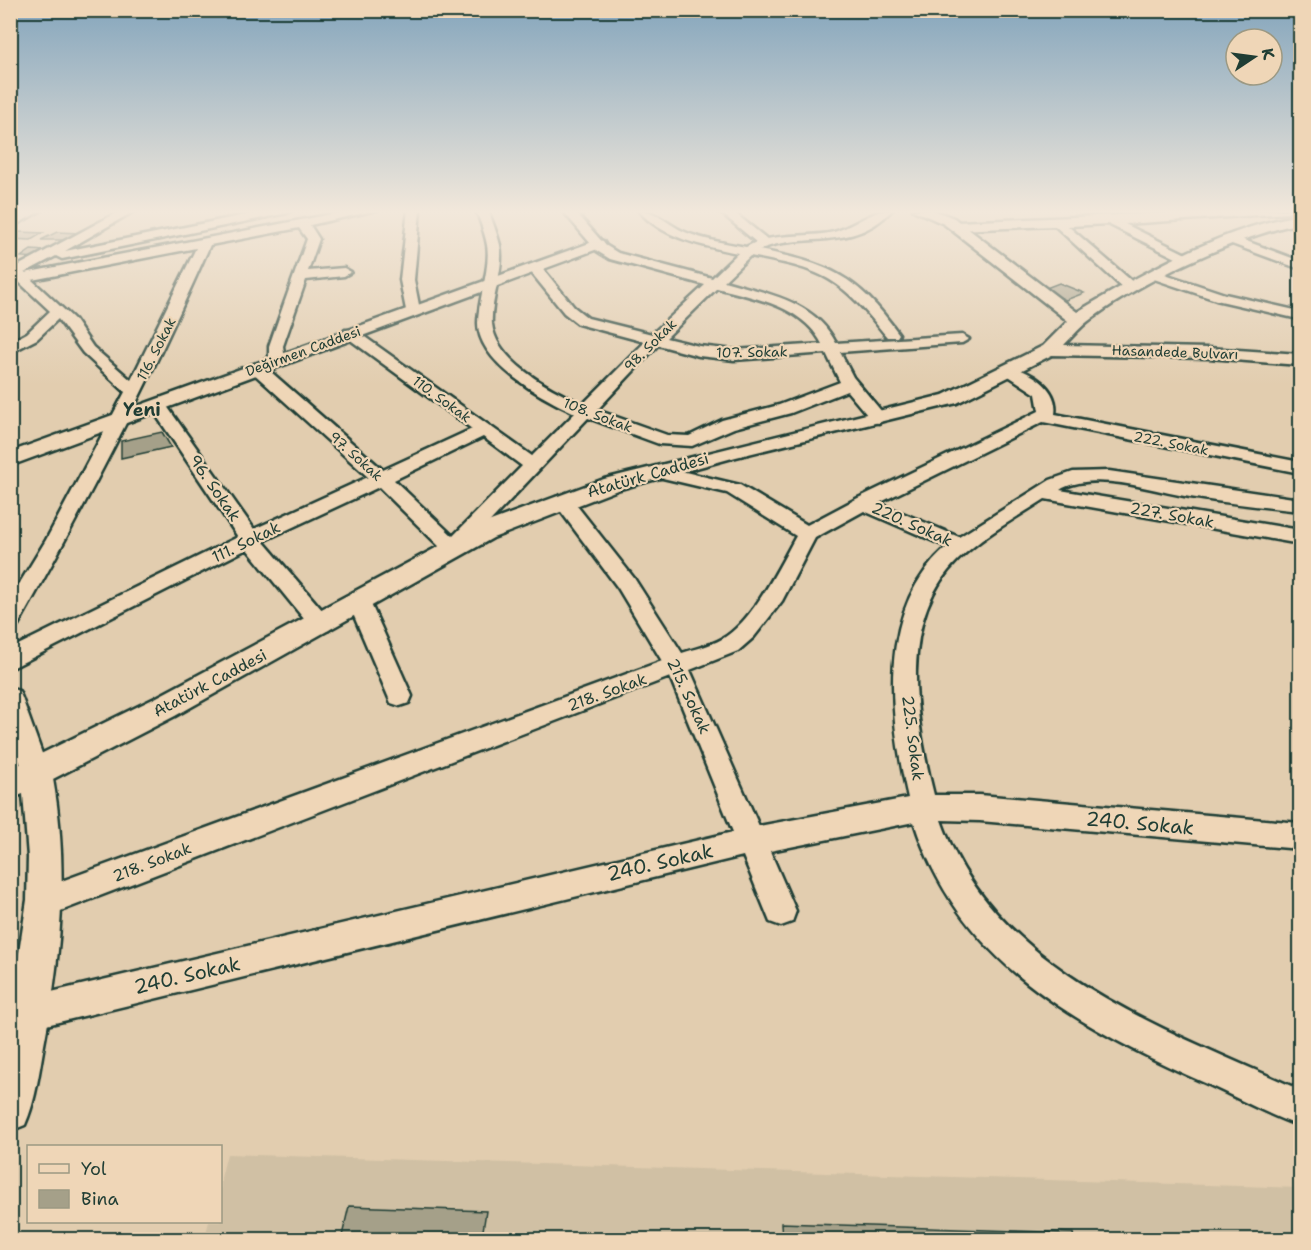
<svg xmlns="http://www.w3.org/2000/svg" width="1311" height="1250" viewBox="0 0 1311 1250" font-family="'Shantell Sans',sans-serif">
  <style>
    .built { fill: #d0c0a4 }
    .building { fill: #a5a089; stroke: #1f3d34; stroke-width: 1.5 }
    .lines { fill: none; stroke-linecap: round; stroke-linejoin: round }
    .minor-casing { stroke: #1f3d34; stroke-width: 5 }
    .tertiary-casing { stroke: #1f3d34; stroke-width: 5 }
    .minor { fill: #efd6b7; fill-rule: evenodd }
    .tertiary { fill: #efd6b7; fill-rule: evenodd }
    .labels { text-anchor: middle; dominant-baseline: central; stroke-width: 4.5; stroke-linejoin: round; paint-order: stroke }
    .far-street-label { font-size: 14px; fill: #1f3d34; stroke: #efd6b7 }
    .street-label { font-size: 16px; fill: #1f3d34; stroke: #efd6b7 }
    .far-district-label { font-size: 18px; font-weight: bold; fill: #1f3d34; stroke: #efd6b7 }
    .near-street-label { font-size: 20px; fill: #1f3d34; stroke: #efd6b7 }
  </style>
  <rect width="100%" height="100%" fill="#e2cdaf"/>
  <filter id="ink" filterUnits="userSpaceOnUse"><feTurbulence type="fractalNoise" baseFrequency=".0167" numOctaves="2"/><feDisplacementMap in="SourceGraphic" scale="12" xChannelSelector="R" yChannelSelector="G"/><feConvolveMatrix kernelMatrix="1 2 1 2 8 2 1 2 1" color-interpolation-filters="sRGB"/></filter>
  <g filter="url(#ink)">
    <!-- built -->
    <path class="built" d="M227,1154L1300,1188V1240H204L209,1222H220L221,1178Z"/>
    <!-- building -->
    <g class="building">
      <path d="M19,232L43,233L31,240L10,239Z"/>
      <path d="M57,232L79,233L68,240H41Z"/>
      <path d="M31,250L48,251L38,258L21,257Z"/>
      <path d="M1059,283L1084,293L1066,300L1041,290Z"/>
      <path d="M162,432L171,447L121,458V441Z"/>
      <path d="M349,1206L486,1211L482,1237L515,1240H341Z"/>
      <path d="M781,1223L1073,1233L1074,1240H782Z"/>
    </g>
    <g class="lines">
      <defs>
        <g id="minor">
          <path d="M122,210H136L65,251L270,210H293L287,213L62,259L56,256L24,273L353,210H377L310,225L319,239L308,271L344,268L351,272L344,276L306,280L283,346L285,360L277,365L269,360V346L307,239L299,228L210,245C153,375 88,501 18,625L10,627V599L46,540L125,392L83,353L58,319L37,339L10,353V342L27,333L50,311L19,282L10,284V276L18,275L13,271L14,268ZM196,248L131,380L93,347L74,319L32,280Z"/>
          <path d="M408,210H420L414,280L420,310L413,314L406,310L400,280Z"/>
          <path d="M476,210H488C492,221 497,233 500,245C505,270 490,299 492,324C496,362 553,391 583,404L645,342L578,324L564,313L530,271V265H540L574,307L588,318L652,334L705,285L610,259L597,251L562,210H574L605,245L618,253L712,278L738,253C703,246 662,238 638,210C656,210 668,225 685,232C704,240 725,243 746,247L756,242L718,210H731L767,239C789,234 813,237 834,232C855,226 871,210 892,210C853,253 801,231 759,250C829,264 857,275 899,334L897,337H887C840,277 825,270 750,256L724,281C766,293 815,301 836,343L962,335L969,339L962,343L840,352L853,377L887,418L879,423L873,422L847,391L791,413L734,428L692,446L659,444L588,418L460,553H446L379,487L263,541L329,618L332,624L329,630L321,632L313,630L247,549L10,669V649L238,537L150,406L152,402H164L254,529L368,477L251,371L249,368L251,365H263L383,470L472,429L345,336L343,333L345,330H355L532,456L575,413C543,399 478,363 478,323C478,299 491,267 487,245C485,233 480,221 476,210ZM717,288C755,298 803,306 822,344L734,350L699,346L666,338ZM658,345L699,356L734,360L826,353L840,382L779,405L722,420L689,436L667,435L597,410ZM483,437L522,466L453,536L394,480Z"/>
          <path d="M1235,210H1293L1287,213L1125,224L1190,256L1192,259L1186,263L1108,224L1068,226L1134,283V289H1124L1055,226L956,230L950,226L956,222Z"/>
          <path d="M1233,236L1300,261V269L1229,243L1227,240Z"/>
          <path d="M1153,270L1225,294L1299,311L1300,315L1294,318L1216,300L1148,277L1146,274Z"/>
          <path d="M1009,366C1032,372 1059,388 1055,414L1300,462V473L1043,422L879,503L959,537L1050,480L1073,472L1109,471L1300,499V511C1263,507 1227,503 1190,497C1151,491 1101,471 1063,488L1060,490L1300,530V544L1045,499C1016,518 984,535 958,560C897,619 915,720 934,795H980L1300,823V849L980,821L941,820C993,971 1168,1030 1300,1090V1126C1268,1115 1236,1097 1205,1083C1079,1027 958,962 914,822L770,851L796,911L792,922L781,926L770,922L743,856L30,1029L18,1025L14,1013L18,1001L30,997L733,832L670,677L45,917L34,913L30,902L34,891L45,887L662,661L618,588L553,501L556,497H570L634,578L682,653C694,649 710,646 722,639C754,620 778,568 796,536L727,493L654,476L651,472L654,468L660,466L740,485L807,525L856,499L1039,411L1036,394L1001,371ZM864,511L947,547C876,609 889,715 908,798L759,826L690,670L738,651L754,637L782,601L815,538Z"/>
          <path d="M359,594L367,596L370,602L412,696L409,703L400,706L391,703L388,696L348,602L351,596Z"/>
          <path d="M10,688L19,691L22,698L49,773L45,781L36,785L27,781L10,736Z"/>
        </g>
        <g id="tertiary">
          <path d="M25,210H42L10,228V218Z"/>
          <path d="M913,210H933L954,218L1077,312C1145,272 1222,228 1300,215V223C1233,238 1147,278 1091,319C1081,326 1073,336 1064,345L1208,348L1300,354V365L1208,358L1052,355L957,403L736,457L620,489L493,538L175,716L53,779C69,868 61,956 44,1045C39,1072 36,1100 25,1125L10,1131V1012L27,900L28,857L23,794L10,799V769L155,698L477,526L604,479L943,395L1043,346L1068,321L944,224Z"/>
          <path d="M598,240L603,241L605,244L603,247L10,466V452Z"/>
        </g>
      </defs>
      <!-- minor casing -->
      <use href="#minor" class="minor-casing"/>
      <!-- tertiary casing -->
      <use href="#tertiary" class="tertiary-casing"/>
      <!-- minor -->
      <use href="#minor" class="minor"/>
      <!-- tertiary -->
      <use href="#tertiary" class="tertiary"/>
    </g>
  </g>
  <!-- sky -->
  <linearGradient id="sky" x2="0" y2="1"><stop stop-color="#84a5bc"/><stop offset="0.55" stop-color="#f2e8db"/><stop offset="1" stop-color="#f2e8db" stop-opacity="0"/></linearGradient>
  <rect width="1311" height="385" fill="url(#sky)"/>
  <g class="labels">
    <!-- far-street labels -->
    <g class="far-street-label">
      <text transform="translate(650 345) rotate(-45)">98. Sokak</text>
      <text transform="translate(156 349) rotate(-63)">116. Sokak</text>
      <text transform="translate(303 351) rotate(-20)">Değirmen Caddesi</text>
      <text transform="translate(752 352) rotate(-1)">107. Sokak</text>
      <text transform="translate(1175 352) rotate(2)">Hasandede Bulvarı</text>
      <text transform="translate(442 399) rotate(36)">110. Sokak</text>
      <text transform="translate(598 415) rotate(21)">108. Sokak</text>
      <text transform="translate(1171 443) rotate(11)">222. Sokak</text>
      <text transform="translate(356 456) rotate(42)">97. Sokak</text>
    </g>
    <!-- street labels -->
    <g class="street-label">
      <text transform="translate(648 475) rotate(-16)">Atatürk Caddesi</text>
      <text transform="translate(215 488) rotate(55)">96. Sokak</text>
      <text transform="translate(1172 515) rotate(10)">227. Sokak</text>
      <text transform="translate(912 524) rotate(24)">220. Sokak</text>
      <text transform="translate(246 542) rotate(-26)">111. Sokak</text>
      <text transform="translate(210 683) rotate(-28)">Atatürk Caddesi</text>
      <text transform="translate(607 692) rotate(-20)">218. Sokak</text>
      <text transform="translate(689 696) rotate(65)">215. Sokak</text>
      <text transform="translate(913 738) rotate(83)">225. Sokak</text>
      <text transform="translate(152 862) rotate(-21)">218. Sokak</text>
    </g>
    <!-- far-district labels -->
    <g class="far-district-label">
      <text x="142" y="410">Yeni</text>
    </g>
    <!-- near-street labels -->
    <g class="near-street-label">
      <text transform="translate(1140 823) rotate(5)">240. Sokak</text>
      <text transform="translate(660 862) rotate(-13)">240. Sokak</text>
      <text transform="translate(187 975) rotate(-13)">240. Sokak</text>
    </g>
  </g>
  <!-- margin -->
  <rect width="1311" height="1250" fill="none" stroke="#efd6b7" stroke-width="36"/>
  <rect x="18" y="18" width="1275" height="1214" fill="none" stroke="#1f3d34" stroke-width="2" filter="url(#ink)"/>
  <!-- legend -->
  <rect x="27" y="1145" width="195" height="78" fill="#efd6b7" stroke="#9c9983" stroke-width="1.5"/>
  <rect x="39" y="1164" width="30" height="9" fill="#efd6b7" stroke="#9c9983" stroke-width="1.5"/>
  <text x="81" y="1175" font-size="18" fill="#1f3d34">Yol</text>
  <rect x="39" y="1190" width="30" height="18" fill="#a5a089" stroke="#9c9983" stroke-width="1.5"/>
  <text x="81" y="1205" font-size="18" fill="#1f3d34">Bina</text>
  <!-- north arrow -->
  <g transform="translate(1254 57) rotate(77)"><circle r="28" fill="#efd6b7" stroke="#9c9983" stroke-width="1.5"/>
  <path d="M0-4.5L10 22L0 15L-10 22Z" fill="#1f3d34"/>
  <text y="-9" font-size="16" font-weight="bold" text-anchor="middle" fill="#1f3d34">K</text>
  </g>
</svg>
